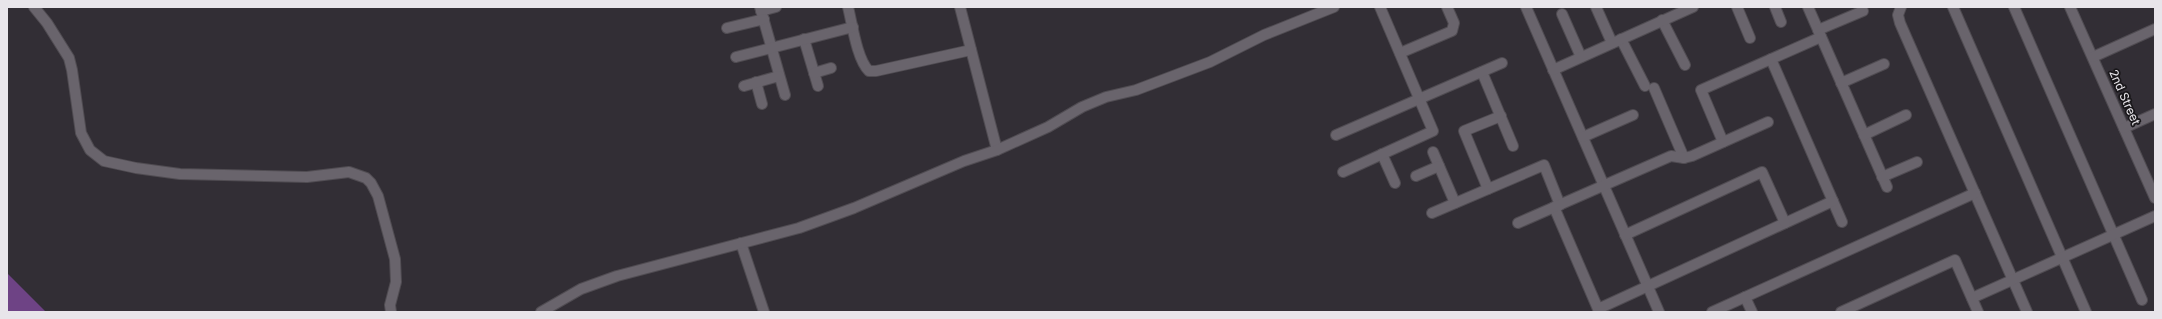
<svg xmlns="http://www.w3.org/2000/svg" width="2162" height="319" viewBox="0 0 2162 319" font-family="Inter,sans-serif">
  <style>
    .water { fill: #6e4385 }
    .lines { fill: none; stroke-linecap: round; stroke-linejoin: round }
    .minor-casing { stroke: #504c52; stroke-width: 12 }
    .minor { stroke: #69646c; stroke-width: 10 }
    .labels { text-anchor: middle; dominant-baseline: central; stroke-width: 3.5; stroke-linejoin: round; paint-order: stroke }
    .street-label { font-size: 12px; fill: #e8e5ea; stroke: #19171a }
  </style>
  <rect width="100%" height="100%" fill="#322e35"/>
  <!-- water -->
  <path class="water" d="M7,273L46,312H7Z"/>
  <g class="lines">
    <defs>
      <g id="minor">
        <path d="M34,7L47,23L69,58L72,70L81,133L90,150L104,161L136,168L180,174L307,177L349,172L366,178L371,183L378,196L395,259L396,282L390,305L391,312"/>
        <path d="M760,7L785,95"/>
        <path d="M848,7C852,23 857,60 869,71H876L971,50"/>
        <path d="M960,7L997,150"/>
        <path d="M1526,7L1659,312"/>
        <path d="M1596,7L1612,43"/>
        <path d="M1737,7L1750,38"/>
        <path d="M1775,7L1781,22"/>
        <path d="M1808,7L1887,187"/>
        <path d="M1901,7L1898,15L1900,23L2027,312"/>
        <path d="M1953,7L2086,312"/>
        <path d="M2014,7L2142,300"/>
        <path d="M2070,7L2155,198"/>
        <path d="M761,11L776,7"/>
        <path d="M1562,14L1581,57"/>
        <path d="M1662,20L1685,65"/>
        <path d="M727,28L764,19"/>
        <path d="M1818,30L1863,11"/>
        <path d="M804,39L818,86"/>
        <path d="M1621,39L1645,86"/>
        <path d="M1400,53L1452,31L1454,23L1447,7"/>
        <path d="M736,57L853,27"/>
        <path d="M2093,57L2155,29"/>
        <path d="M1771,59L1842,222"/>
        <path d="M1553,70L1693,7"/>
        <path d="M1482,72L1513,146"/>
        <path d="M814,73L831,68"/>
        <path d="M756,82L762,104"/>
        <path d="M1841,83L1884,64"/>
        <path d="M744,86L779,76"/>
        <path d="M1654,88L1684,158"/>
        <path d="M2124,128L2155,114"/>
        <path d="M1336,135L1502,63"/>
        <path d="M1864,135L1906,115"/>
        <path d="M1583,137L1633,115"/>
        <path d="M1723,142L1701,90L1821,37"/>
        <path d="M1433,152L1455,203"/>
        <path d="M1382,154L1395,183"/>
        <path d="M1343,172L1433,131L1380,7"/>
        <path d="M1416,176L1439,166"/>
        <path d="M1882,177L1917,162"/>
        <path d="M1488,189L1464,131L1501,116"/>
        <path d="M1554,207L1598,309L1833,201"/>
        <path d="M1432,213L1544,165L1560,205"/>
        <path d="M1518,223L1671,156L1684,158L1692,156L1768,122"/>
        <path d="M1625,235L1762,172L1785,223"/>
        <path d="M741,243L764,312"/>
        <path d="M1745,297L1752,312"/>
        <path d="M1972,298L2155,216"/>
        <path d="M541,312L581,289L617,276L799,228L854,208L964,161L997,150L1048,127L1082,107L1106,97L1136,90L1210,62L1264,35L1334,7"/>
        <path d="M1712,312L1975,193"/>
        <path d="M1841,312L1955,260L1978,312"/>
      </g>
    </defs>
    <!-- minor casing -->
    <use href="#minor" class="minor-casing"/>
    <!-- minor -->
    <use href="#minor" class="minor"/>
  </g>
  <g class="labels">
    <!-- street labels -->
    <g class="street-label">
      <text transform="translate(2125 97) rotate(66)">2nd Street</text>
    </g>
  </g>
  <!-- border -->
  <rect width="2162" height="319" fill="none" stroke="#e8e5ea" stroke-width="16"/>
</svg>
